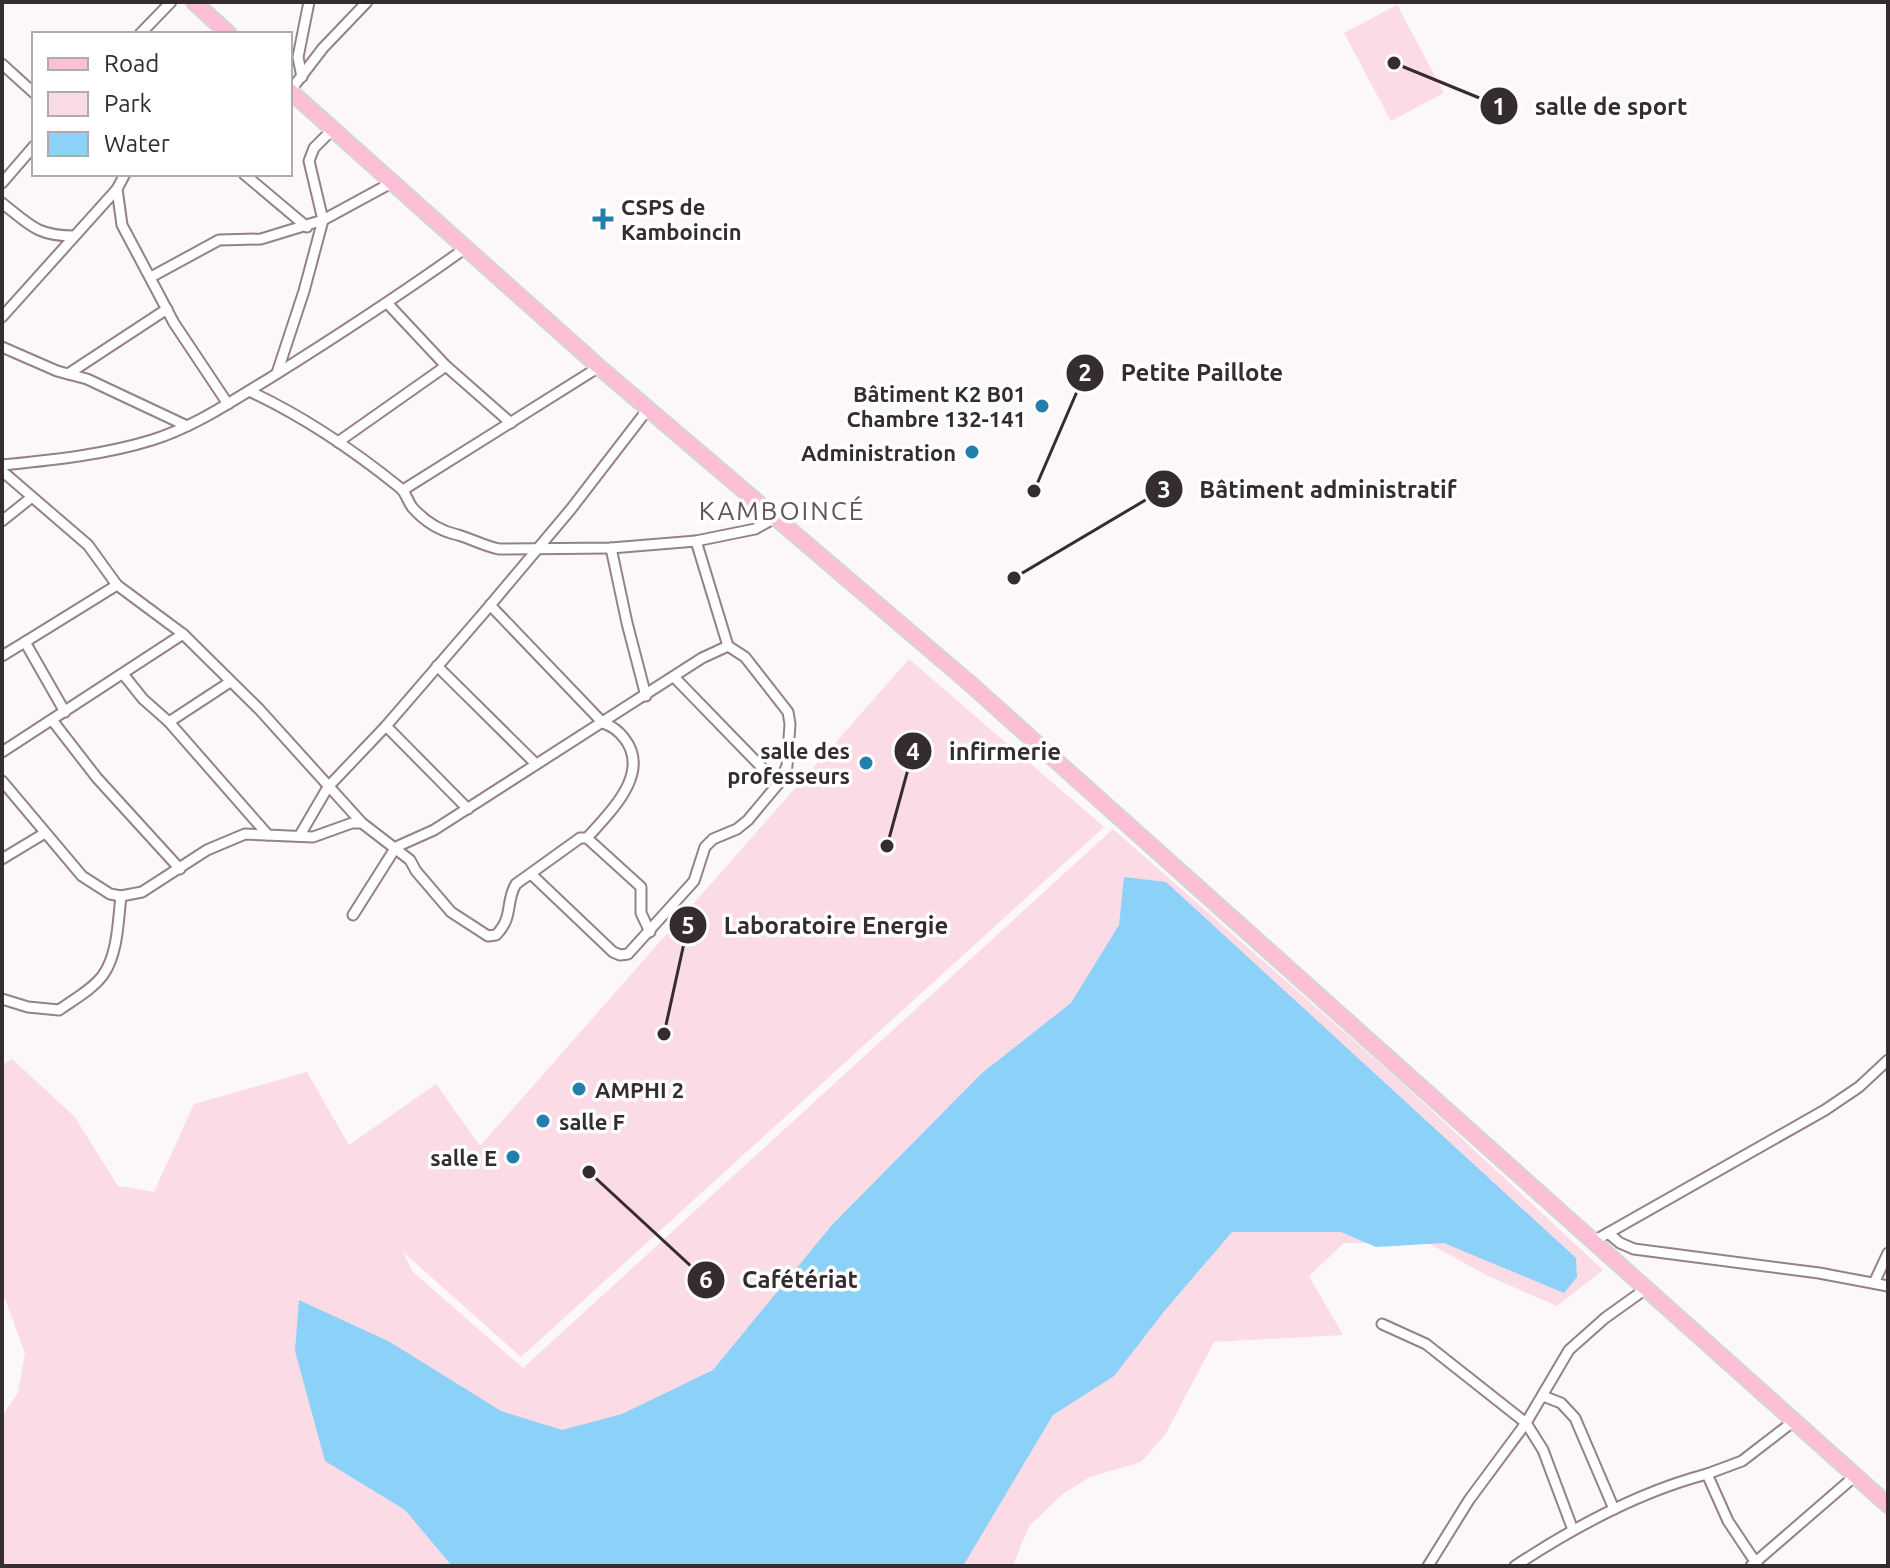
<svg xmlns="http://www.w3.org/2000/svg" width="1890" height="1568" viewBox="0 0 1890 1568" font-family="Ubuntu,sans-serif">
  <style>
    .green { fill: #fbdbe5 }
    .water { fill: #8cd1f8 }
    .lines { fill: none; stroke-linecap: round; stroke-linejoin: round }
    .minor-casing { stroke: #948288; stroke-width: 13 }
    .primary-casing { stroke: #d6d5d5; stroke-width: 18 }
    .minor { stroke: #fff; stroke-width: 9 }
    .primary { stroke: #fcbfd5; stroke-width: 14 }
    .poi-dot { fill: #227fac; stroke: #fff; stroke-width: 3 }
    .labels { text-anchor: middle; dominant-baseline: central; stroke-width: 7; stroke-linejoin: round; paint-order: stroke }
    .poi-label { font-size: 22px; font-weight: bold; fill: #342c2f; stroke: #fff; text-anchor: end }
    .quarter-label { font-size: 26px; letter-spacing: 2px; fill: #645358; stroke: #fff }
    .leader { fill: none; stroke: #342c2f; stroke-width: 3 }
    .callout-dot { fill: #342c2f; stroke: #fff; stroke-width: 3 }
    .mark-label { font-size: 24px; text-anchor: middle; font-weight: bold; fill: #fff }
    .callout-label { font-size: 24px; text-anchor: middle; font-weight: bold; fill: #342c2f; stroke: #fff; stroke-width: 7; stroke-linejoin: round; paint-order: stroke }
  </style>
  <rect width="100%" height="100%" fill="#fcf8f9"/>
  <!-- green -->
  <g class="green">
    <path d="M1397,5L1444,93L1391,121L1344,33Z"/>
    <path d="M909,659L1104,827L521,1357L403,1252L412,1271L523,1368L1113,829L1401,1082L1603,1270L1557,1306L1486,1275L1430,1244L1344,1243L1309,1276L1343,1335L1214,1342L1165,1435L1141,1462L1090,1477L1064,1493L1029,1526L1013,1566H2V1416L18,1393L25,1353L5,1299L2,1297V1065L12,1059L74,1116L118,1186L154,1192L194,1104L307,1072L349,1145L436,1084L480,1146Z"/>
  </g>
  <!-- water -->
  <path class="water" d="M1124,877L1166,882L1576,1258L1577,1277L1564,1293L1444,1243L1376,1247L1341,1232H1232L1166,1309L1114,1376L1053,1415L963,1566H452L405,1510L325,1461L295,1351L299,1300L390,1342L501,1411L562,1430L622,1414L713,1370L832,1225L982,1073L1071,1003L1119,925Z"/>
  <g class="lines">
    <defs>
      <g id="minor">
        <path d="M140,34L171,2"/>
        <path d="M2,64L34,93"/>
        <path d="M302,77L298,57L309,2"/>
        <path d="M290,91L323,48L367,2"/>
        <path d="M244,174L307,227"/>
        <path d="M2,183L34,146"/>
        <path d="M117,189L122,225L174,323L228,404"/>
        <path d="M2,203C30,225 37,236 74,236"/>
        <path d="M151,277L219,240L261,239L323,220L309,161L314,148L333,129"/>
        <path d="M388,304L446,366L511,423"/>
        <path d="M2,317L117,189L125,174"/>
        <path d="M2,347L57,371L87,379L187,426"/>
        <path d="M277,373L304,291L323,220L393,182"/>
        <path d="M68,374L167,309"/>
        <path d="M249,391C303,416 353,450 399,487C406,492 407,500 412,507C425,522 440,531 458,535C472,539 484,546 499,549L611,548L696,541L755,529L777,517"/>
        <path d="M338,442L446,366"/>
        <path d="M2,465C51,460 104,455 152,440C194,427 232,401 270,378C337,336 403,293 467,247"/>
        <path d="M2,471L88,545L117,585L183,634L259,709L362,823L410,860L416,871L451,912L488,936L496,935C514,917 505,902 516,884L580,838H587L641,887V913L650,932"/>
        <path d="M403,490L599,367"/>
        <path d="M2,521L32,497"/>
        <path d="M696,541L728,646"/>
        <path d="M611,548L627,623L646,696"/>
        <path d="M490,605L603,723C612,726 618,730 624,738C652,773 610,812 587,838"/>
        <path d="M2,656L25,642"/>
        <path d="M437,666L536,764"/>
        <path d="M123,674L143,699L169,722"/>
        <path d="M230,682L169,722L268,835"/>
        <path d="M65,712L25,642L117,585"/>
        <path d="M52,720L97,778L180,869"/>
        <path d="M386,726L468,809"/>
        <path d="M2,752L183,634"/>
        <path d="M2,781L82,876L110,894L121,896L142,892L207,850L245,834L313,837L352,823H362"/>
        <path d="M300,835L328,787L386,726L487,609L571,509L648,409"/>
        <path d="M2,859L45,833"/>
        <path d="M531,874L613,952L620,955L628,954L694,881L705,847L713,839L737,829L748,820L778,784L674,677"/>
        <path d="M353,915L396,847L434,830L702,658L728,646L745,657L788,712L790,724L787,766L778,784"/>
        <path d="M2,999L28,1007L59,1010C73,1000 93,989 103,975C118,954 118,921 121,896"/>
        <path d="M1608,1233L1620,1243L1634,1249L1819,1273L1888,1286"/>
        <path d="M1594,1241L1825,1110L1859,1087L1888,1060"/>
        <path d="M1874,1283L1888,1253"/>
        <path d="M1382,1324L1426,1344L1526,1423L1469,1500L1428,1566"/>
        <path d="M1543,1396L1561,1403L1575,1418L1614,1509"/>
        <path d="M1573,1530L1543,1450L1526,1423L1569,1350L1605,1318L1647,1288"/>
        <path d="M1515,1566C1574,1527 1638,1492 1707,1474"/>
        <path d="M1751,1566L1855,1476"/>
        <path d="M1758,1566L1728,1521L1707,1474L1742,1461L1794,1421"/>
      </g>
      <g id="primary">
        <path d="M194,2L229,34"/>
        <path d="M290,91L599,367L967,681L1888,1505"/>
      </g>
    </defs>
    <!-- minor casing -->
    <use href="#minor" class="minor-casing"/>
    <!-- primary casing -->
    <use href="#primary" class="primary-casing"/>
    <!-- minor -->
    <use href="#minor" class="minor"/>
    <!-- primary -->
    <use href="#primary" class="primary"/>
  </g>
  <!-- markers -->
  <g class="poi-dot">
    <path d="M599 207h8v8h8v8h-8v8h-8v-8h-8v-8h8z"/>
    <circle cx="1042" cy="406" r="8"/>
    <circle cx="972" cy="452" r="8"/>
    <circle cx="866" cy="763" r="8"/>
    <circle cx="579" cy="1089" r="8"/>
    <circle cx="543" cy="1121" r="8"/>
    <circle cx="513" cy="1157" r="8"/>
  </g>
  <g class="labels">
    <!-- poi labels -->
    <g class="poi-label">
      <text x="621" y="206" text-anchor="start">CSPS de<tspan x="621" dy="25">Kamboincin</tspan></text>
      <text x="1026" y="393">Bâtiment K2 B01<tspan x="1026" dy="25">Chambre 132-141</tspan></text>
      <text x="956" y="452">Administration</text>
      <text x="850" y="750">salle des<tspan x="850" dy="25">professeurs</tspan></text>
      <text x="595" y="1089" text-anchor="start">AMPHI 2</text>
      <text x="559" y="1121" text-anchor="start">salle F</text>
      <text x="497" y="1157">salle E</text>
    </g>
    <!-- quarter labels -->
    <g class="quarter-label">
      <text x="782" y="510">KAMBOINCÉ</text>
    </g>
  </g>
  <!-- callouts -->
  <path class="leader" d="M1394 63L1499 106M1034 491L1085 373M1014 578L1164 489M887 846L913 751M664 1034L688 925M589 1172L706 1280"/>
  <g class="callout-dot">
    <circle cx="1394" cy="63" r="8"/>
    <circle cx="1034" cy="491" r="8"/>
    <circle cx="1014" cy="578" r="8"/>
    <circle cx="887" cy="846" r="8"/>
    <circle cx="664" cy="1034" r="8"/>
    <circle cx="589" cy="1172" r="8"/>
    <circle cx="1499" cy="106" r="20"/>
    <circle cx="1085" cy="373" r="20"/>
    <circle cx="1164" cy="489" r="20"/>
    <circle cx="913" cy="751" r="20"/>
    <circle cx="688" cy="925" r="20"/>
    <circle cx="706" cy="1280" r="20"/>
  </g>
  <g class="mark-label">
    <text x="1499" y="115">1</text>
    <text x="1085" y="381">2</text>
    <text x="1164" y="498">3</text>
    <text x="913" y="760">4</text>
    <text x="688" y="934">5</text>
    <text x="706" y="1288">6</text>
  </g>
  <g class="callout-label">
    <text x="1611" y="115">salle de sport</text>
    <text x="1202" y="381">Petite Paillote</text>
    <text x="1328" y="498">Bâtiment administratif</text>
    <text x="1005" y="760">infirmerie</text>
    <text x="836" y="934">Laboratoire Energie</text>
    <text x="800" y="1288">Cafétériat</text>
  </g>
  <!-- border -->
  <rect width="1890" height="1568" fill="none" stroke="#342c2f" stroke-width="8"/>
  <!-- legend -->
  <rect x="32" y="32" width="260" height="144" fill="#ffffff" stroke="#aeabac" stroke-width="2"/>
  <rect x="48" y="58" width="40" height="12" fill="#fcbfd5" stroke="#aeabac" stroke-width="2"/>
  <text x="104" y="72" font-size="24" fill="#342c2f">Road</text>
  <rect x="48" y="92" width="40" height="24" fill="#fbdbe5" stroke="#aeabac" stroke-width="2"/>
  <text x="104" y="112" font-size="24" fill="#342c2f">Park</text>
  <rect x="48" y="132" width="40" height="24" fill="#8cd1f8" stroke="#aeabac" stroke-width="2"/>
  <text x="104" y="152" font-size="24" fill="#342c2f">Water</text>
</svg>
